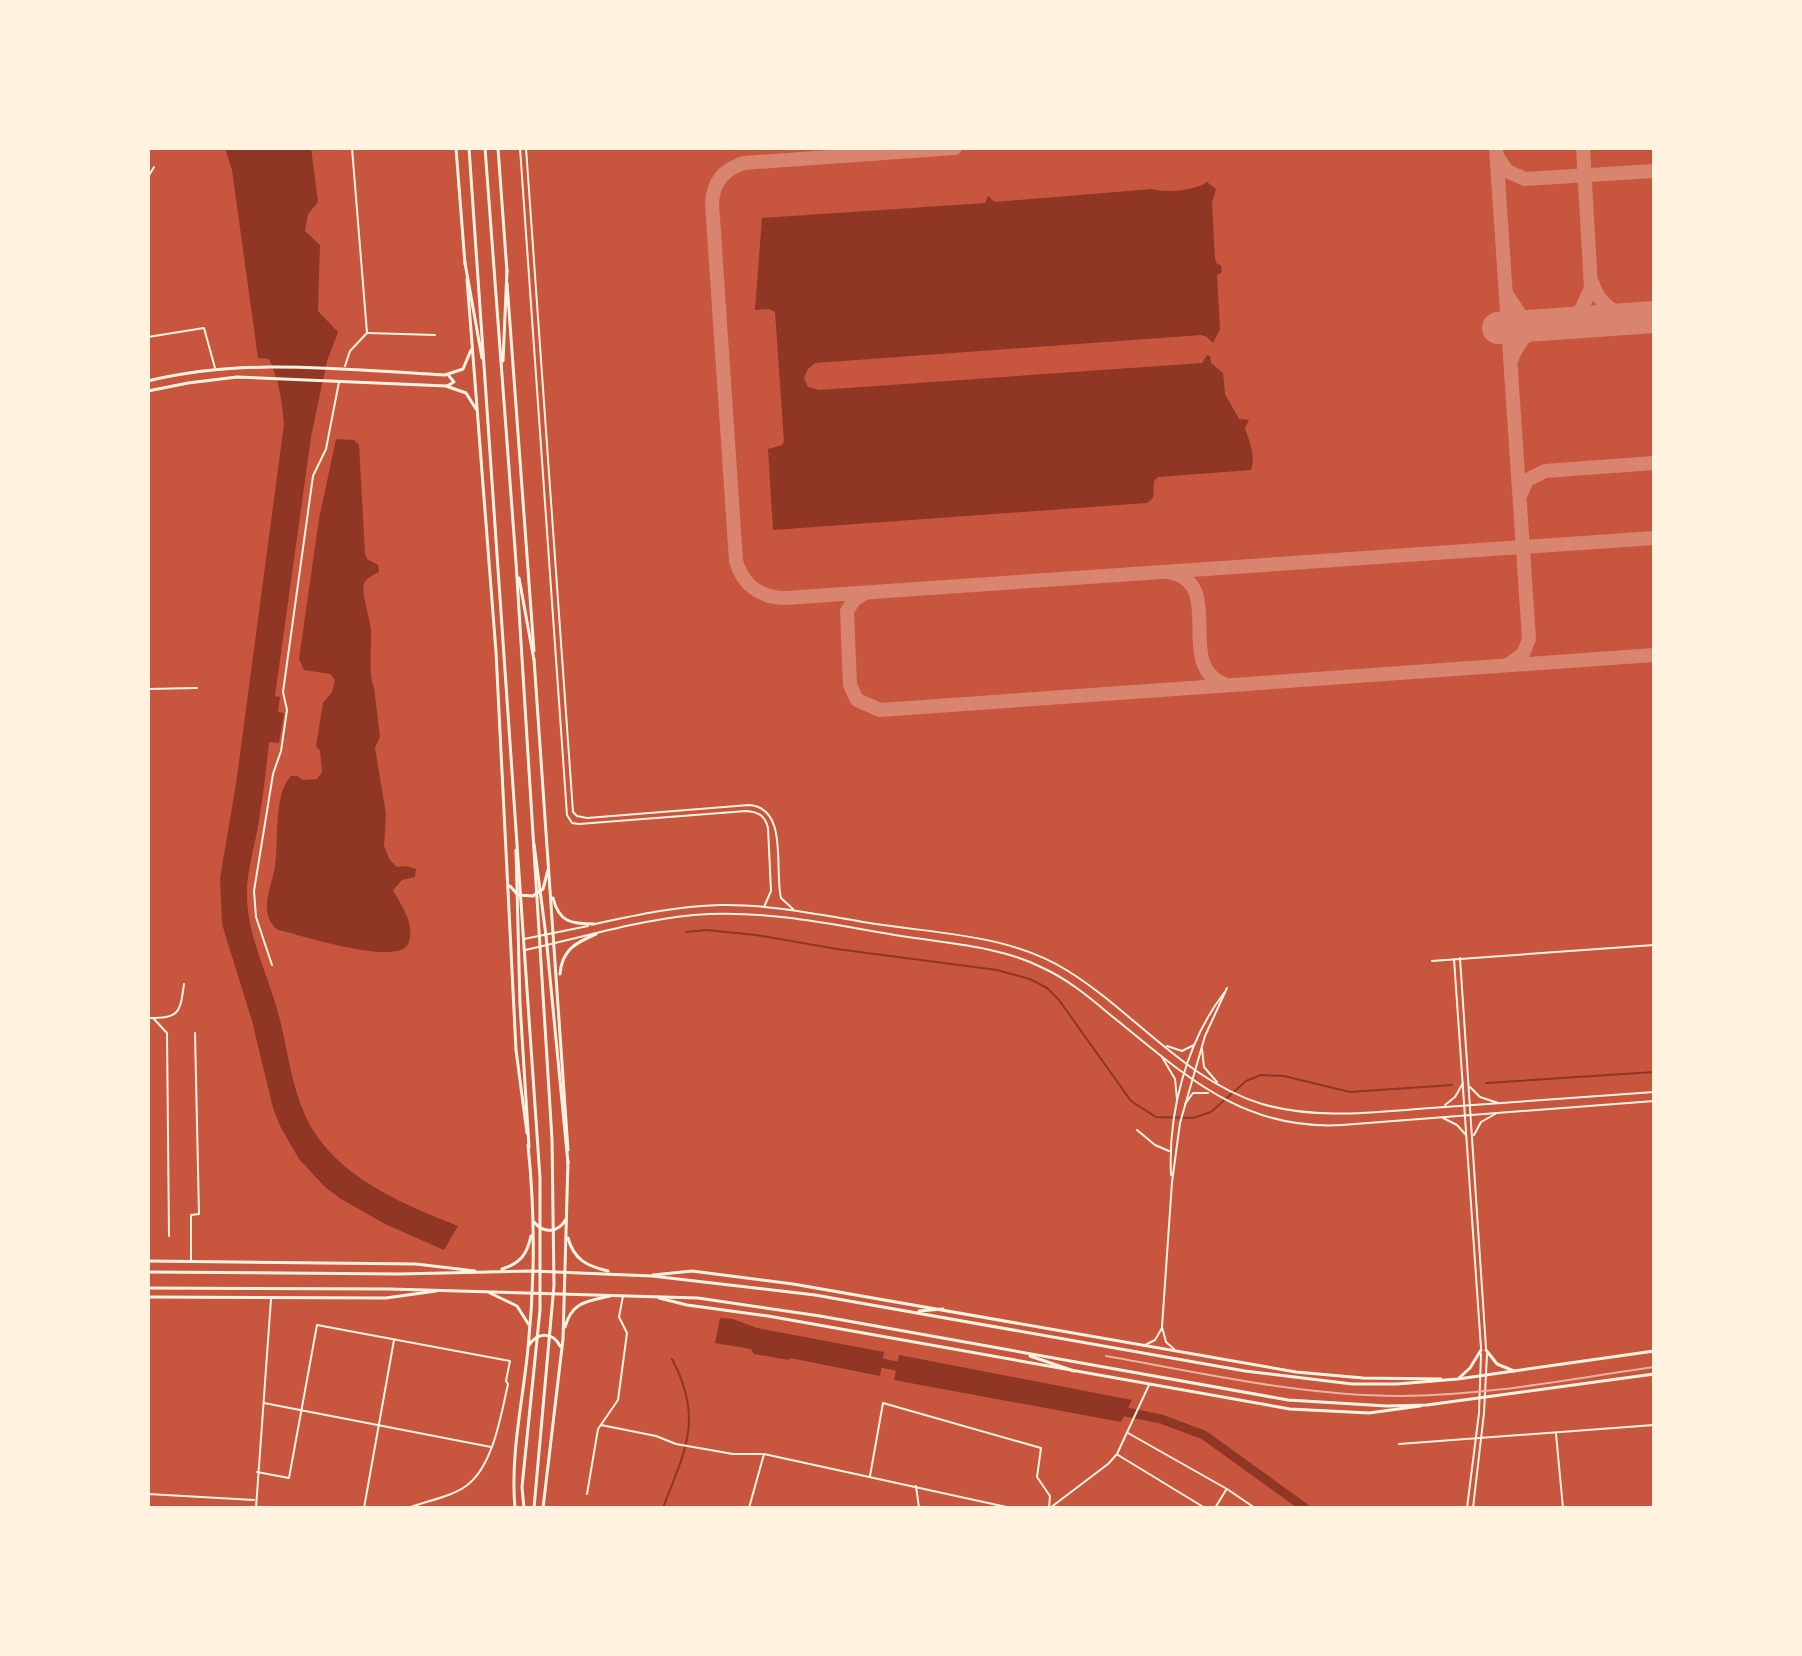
<svg xmlns="http://www.w3.org/2000/svg" width="1802" height="1656" viewBox="0 0 1802 1656" font-family="Ubuntu,sans-serif">
  <style>
    .water { fill: #8f3625 }
    .lines { fill: none; stroke-linecap: round; stroke-linejoin: round }
    .stream { stroke: #8f3625; stroke-width: 2 }
    .river { stroke: #8f3625; stroke-width: 9 }
    .taxiway { stroke: #d8846e; stroke-width: 14 }
    .runway { stroke: #d8846e; stroke-width: 32 }
    .minor { stroke: #fff3e0; stroke-width: 2 }
    .tertiary { stroke: #fff3e0; stroke-width: 2 }
    .secondary { stroke: #fff3e0; stroke-width: 3 }
    .primary { stroke: #fff3e0; stroke-width: 3 }
    .trunk { stroke: #fff3e0; stroke-width: 3 }
    .rail { stroke: #e9b49f; stroke-width: 2 }
  </style>
  <rect width="100%" height="100%" fill="#c8553d"/>
  <!-- water -->
  <g class="water">
    <path d="M225,148H311L318,202L308,214L305,231L320,245L318,311L338,332L327,361L311,437L275,696L280,697L278,712L284,713L279,743L269,742C266,770 263,798 258,826C254,850 246,873 247,898C248,935 267,974 277,1009C287,1043 290,1082 305,1115C332,1175 400,1203 458,1226L444,1250L385,1224L341,1199L325,1187L299,1159L280,1126L273,1108L252,1021L222,924L220,878L236,784L284,424C282,401 279,380 269,359L258,358L232,170Z"/>
    <path d="M1207,182L1216,189L1212,203L1215,259L1217,264L1221,265L1222,272L1217,275L1220,329L1213,343L1207,337L1201,335L815,363L808,369L804,378L808,387L819,390L1202,363L1207,355L1210,356L1211,363L1223,373L1225,394L1239,419L1249,420L1245,428C1249,441 1256,455 1251,470L1158,477L1154,481L1153,498L1147,503L773,530L768,449L782,445L784,441L775,312L769,309L755,310L762,218L985,203L988,196L995,202L1152,189C1164,193 1195,191 1207,182Z"/>
    <path d="M336,439L354,440L359,445L365,553L367,559L378,565L379,572C373,575 366,578 364,584C361,592 370,619 371,629C372,644 368,677 374,687L380,737L375,748L386,814L384,846L390,860L397,867L406,866L416,869L415,877L402,880L393,890C401,906 415,922 409,942C401,969 299,934 278,930C271,925 268,918 267,909C266,894 273,881 275,866C279,842 273,794 291,776H297L303,780L317,779L322,772L320,751L316,746L323,703L332,692L335,680L330,674L304,670L299,659L319,519Z"/>
    <path d="M720,1318L733,1319L757,1328L884,1352L880,1376L790,1358L789,1360L754,1354L751,1349L715,1343Z"/>
    <path d="M899,1355L1132,1400L1121,1422L894,1380Z"/>
  </g>
  <g class="lines">
    <!-- stream -->
    <g class="stream">
      <path d="M686,932L706,930L756,935L837,949L997,970L1030,979L1047,988L1059,1000L1131,1101L1156,1117L1193,1118L1211,1112L1246,1081L1261,1075L1284,1076L1350,1092L1452,1085"/>
      <path d="M1486,1083L1654,1072"/>
      <path d="M663,1508C685,1450 704,1419 672,1359"/>
    </g>
    <!-- river -->
    <g class="river">
      <path d="M873,1361L905,1368"/>
      <path d="M1116,1410L1161,1419L1204,1435L1305,1508"/>
    </g>
    <!-- taxiway -->
    <g class="taxiway">
      <path d="M955,148L744,163C724,169 713,182 712,203L736,561C743,585 760,598 786,598L1654,538"/>
      <path d="M1496,148L1529,639L1523,654L1508,665"/>
      <path d="M1497,156L1507,171L1525,179L1654,171"/>
      <path d="M1592,282C1599,305 1616,316 1639,318"/>
      <path d="M1507,295L1521,316L1545,324"/>
      <path d="M1561,324L1581,310L1591,288L1583,148"/>
      <path d="M1511,361C1518,341 1529,329 1550,324"/>
      <path d="M1520,496L1527,480L1545,471L1654,463"/>
      <path d="M1172,573C1226,585 1173,667 1226,685"/>
      <path d="M865,593L854,600L847,611L850,685L857,700L880,710L1654,655"/>
    </g>
    <!-- runway -->
    <path class="runway" d="M1498,328L1654,317"/>
    <!-- minor -->
    <g class="minor">
      <path d="M520,148L567,815L572,823L579,824L746,811C758,812 765,815 768,828L771,891L764,907"/>
      <path d="M526,148L573,812L577,816L587,818L749,805C789,808 774,869 781,898L793,909"/>
      <path d="M148,177L154,167"/>
      <path d="M368,333L435,335"/>
      <path d="M148,337L204,328L215,368"/>
      <path d="M345,366L350,351L367,333L352,148"/>
      <path d="M1432,961L1654,945"/>
      <path d="M272,965L256,917L254,891L273,774L281,751L287,710L283,692L313,476L326,449L339,382"/>
      <path d="M148,1018C179,1018 180,1014 184,984"/>
      <path d="M153,1018L167,1033L169,1236"/>
      <path d="M1137,1130L1155,1145L1169,1151"/>
      <path d="M191,1260V1215L199,1214L195,1033"/>
      <path d="M264,1403L491,1447"/>
      <path d="M601,1425L656,1436L676,1444L733,1454H762"/>
      <path d="M1128,1433L1227,1489L1255,1508"/>
      <path d="M1556,1434L1563,1508"/>
      <path d="M1399,1444L1654,1425"/>
      <path d="M1118,1455L1205,1508"/>
      <path d="M257,1472L289,1478L317,1325L510,1361L506,1381L508,1384C501,1415 493,1467 466,1486C451,1497 426,1501 408,1508"/>
      <path d="M870,1476L883,1403L1041,1448L1037,1477L1050,1496L1049,1508"/>
      <path d="M916,1486L919,1508"/>
      <path d="M148,1494L254,1500"/>
      <path d="M587,1494L598,1429L618,1400L627,1333L619,1317L623,1296"/>
      <path d="M256,1508L271,1299"/>
      <path d="M364,1508L394,1340"/>
      <path d="M1215,1508L1226,1490"/>
    </g>
    <!-- tertiary -->
    <g class="tertiary">
      <path d="M148,689L197,688"/>
      <path d="M595,924C636,915 677,906 720,905C772,904 825,916 876,924C942,934 1011,935 1068,971C1134,1012 1186,1081 1262,1104C1317,1120 1374,1112 1431,1108C1505,1103 1580,1097 1654,1092"/>
      <path d="M524,939L588,926"/>
      <path d="M525,950C586,937 647,917 709,914C776,911 843,927 908,937C953,944 1002,947 1043,968C1067,979 1088,996 1108,1013C1182,1072 1240,1131 1342,1125L1654,1101"/>
      <path d="M1460,958L1486,1348"/>
      <path d="M1454,959L1481,1348"/>
      <path d="M1167,1046L1182,1051L1194,1045"/>
      <path d="M1202,1049L1204,1067L1217,1082"/>
      <path d="M1162,1057L1175,1079L1177,1099"/>
      <path d="M1470,1087L1480,1097L1498,1103"/>
      <path d="M1185,1104L1193,1093H1208"/>
      <path d="M1445,1105L1455,1097L1463,1083"/>
      <path d="M1443,1118L1457,1125L1466,1135"/>
      <path d="M1474,1135L1481,1122L1497,1113"/>
      <path d="M1171,1175C1168,1113 1186,1043 1224,993"/>
      <path d="M1145,1345L1155,1340L1162,1328"/>
      <path d="M1174,1349L1166,1342L1162,1327L1172,1182L1180,1123L1205,1036L1227,988"/>
      <path d="M749,1508L764,1454L1011,1508"/>
      <path d="M1050,1508L1108,1464L1117,1454L1149,1385"/>
      <path d="M1467,1508L1479,1413L1481,1354"/>
      <path d="M1473,1508L1484,1413L1487,1354"/>
    </g>
    <!-- secondary -->
    <g class="secondary">
      <path d="M148,381C246,357 346,370 445,375L463,369L471,350"/>
      <path d="M447,386L454,382L449,376"/>
      <path d="M148,391L188,383L237,377L446,386L466,393L476,409"/>
      <path d="M148,1261L416,1264L475,1271"/>
      <path d="M653,1275L692,1271L793,1284L1296,1372L1363,1378L1441,1379"/>
      <path d="M148,1297L386,1298L436,1291"/>
      <path d="M659,1298L687,1305L768,1316L1290,1409L1369,1413L1420,1406"/>
    </g>
    <!-- primary -->
    <g class="primary">
      <path d="M456,148L465,264"/>
      <path d="M498,148L507,272"/>
      <path d="M467,279L496,652L516,1050L527,1133"/>
      <path d="M507,283L534,651"/>
      <path d="M534,659L568,1150"/>
      <path d="M510,886L518,895L533,896L543,889L548,870"/>
      <path d="M553,898C559,922 571,924 594,924"/>
      <path d="M560,974C562,950 575,943 596,934"/>
      <path d="M534,1222C544,1234 558,1233 566,1219"/>
      <path d="M568,1238C574,1260 587,1266 608,1271"/>
      <path d="M502,1269C521,1263 527,1254 531,1236"/>
      <path d="M148,1272L399,1274L532,1271L652,1276L815,1295L1245,1371L1352,1384H1397L1458,1379L1654,1351"/>
      <path d="M148,1288L390,1289L698,1298L820,1316L1288,1400L1387,1406L1427,1405L1654,1374"/>
      <path d="M490,1293L517,1306L529,1325"/>
      <path d="M919,1311L943,1309"/>
      <path d="M565,1327C572,1302 587,1301 610,1296"/>
      <path d="M529,1345C538,1332 553,1332 560,1346"/>
      <path d="M1486,1350L1497,1364L1514,1371"/>
      <path d="M1030,1356L1074,1371"/>
      <path d="M1459,1378L1470,1368L1481,1350"/>
      <path d="M515,1508C510,1455 523,1401 528,1348C535,1281 535,1212 528,1145"/>
      <path d="M543,1508L563,1339L568,1161"/>
    </g>
    <!-- trunk -->
    <g class="trunk">
      <path d="M469,148L540,1178V1310L522,1487L524,1508"/>
      <path d="M485,148L516,562L552,1139L554,1285L534,1508"/>
      <path d="M465,263L482,358"/>
      <path d="M503,361L507,270"/>
      <path d="M519,578L534,660"/>
      <path d="M534,844L546,936L568,1163"/>
      <path d="M516,850L520,1004L529,1147"/>
    </g>
    <!-- rail -->
    <path class="rail" d="M1106,1356C1203,1373 1301,1396 1400,1396C1485,1396 1570,1379 1654,1367"/>
  </g>
  <!-- border -->
  <rect width="1802" height="1656" fill="none" stroke="#fff3e0" stroke-width="300"/>
</svg>
